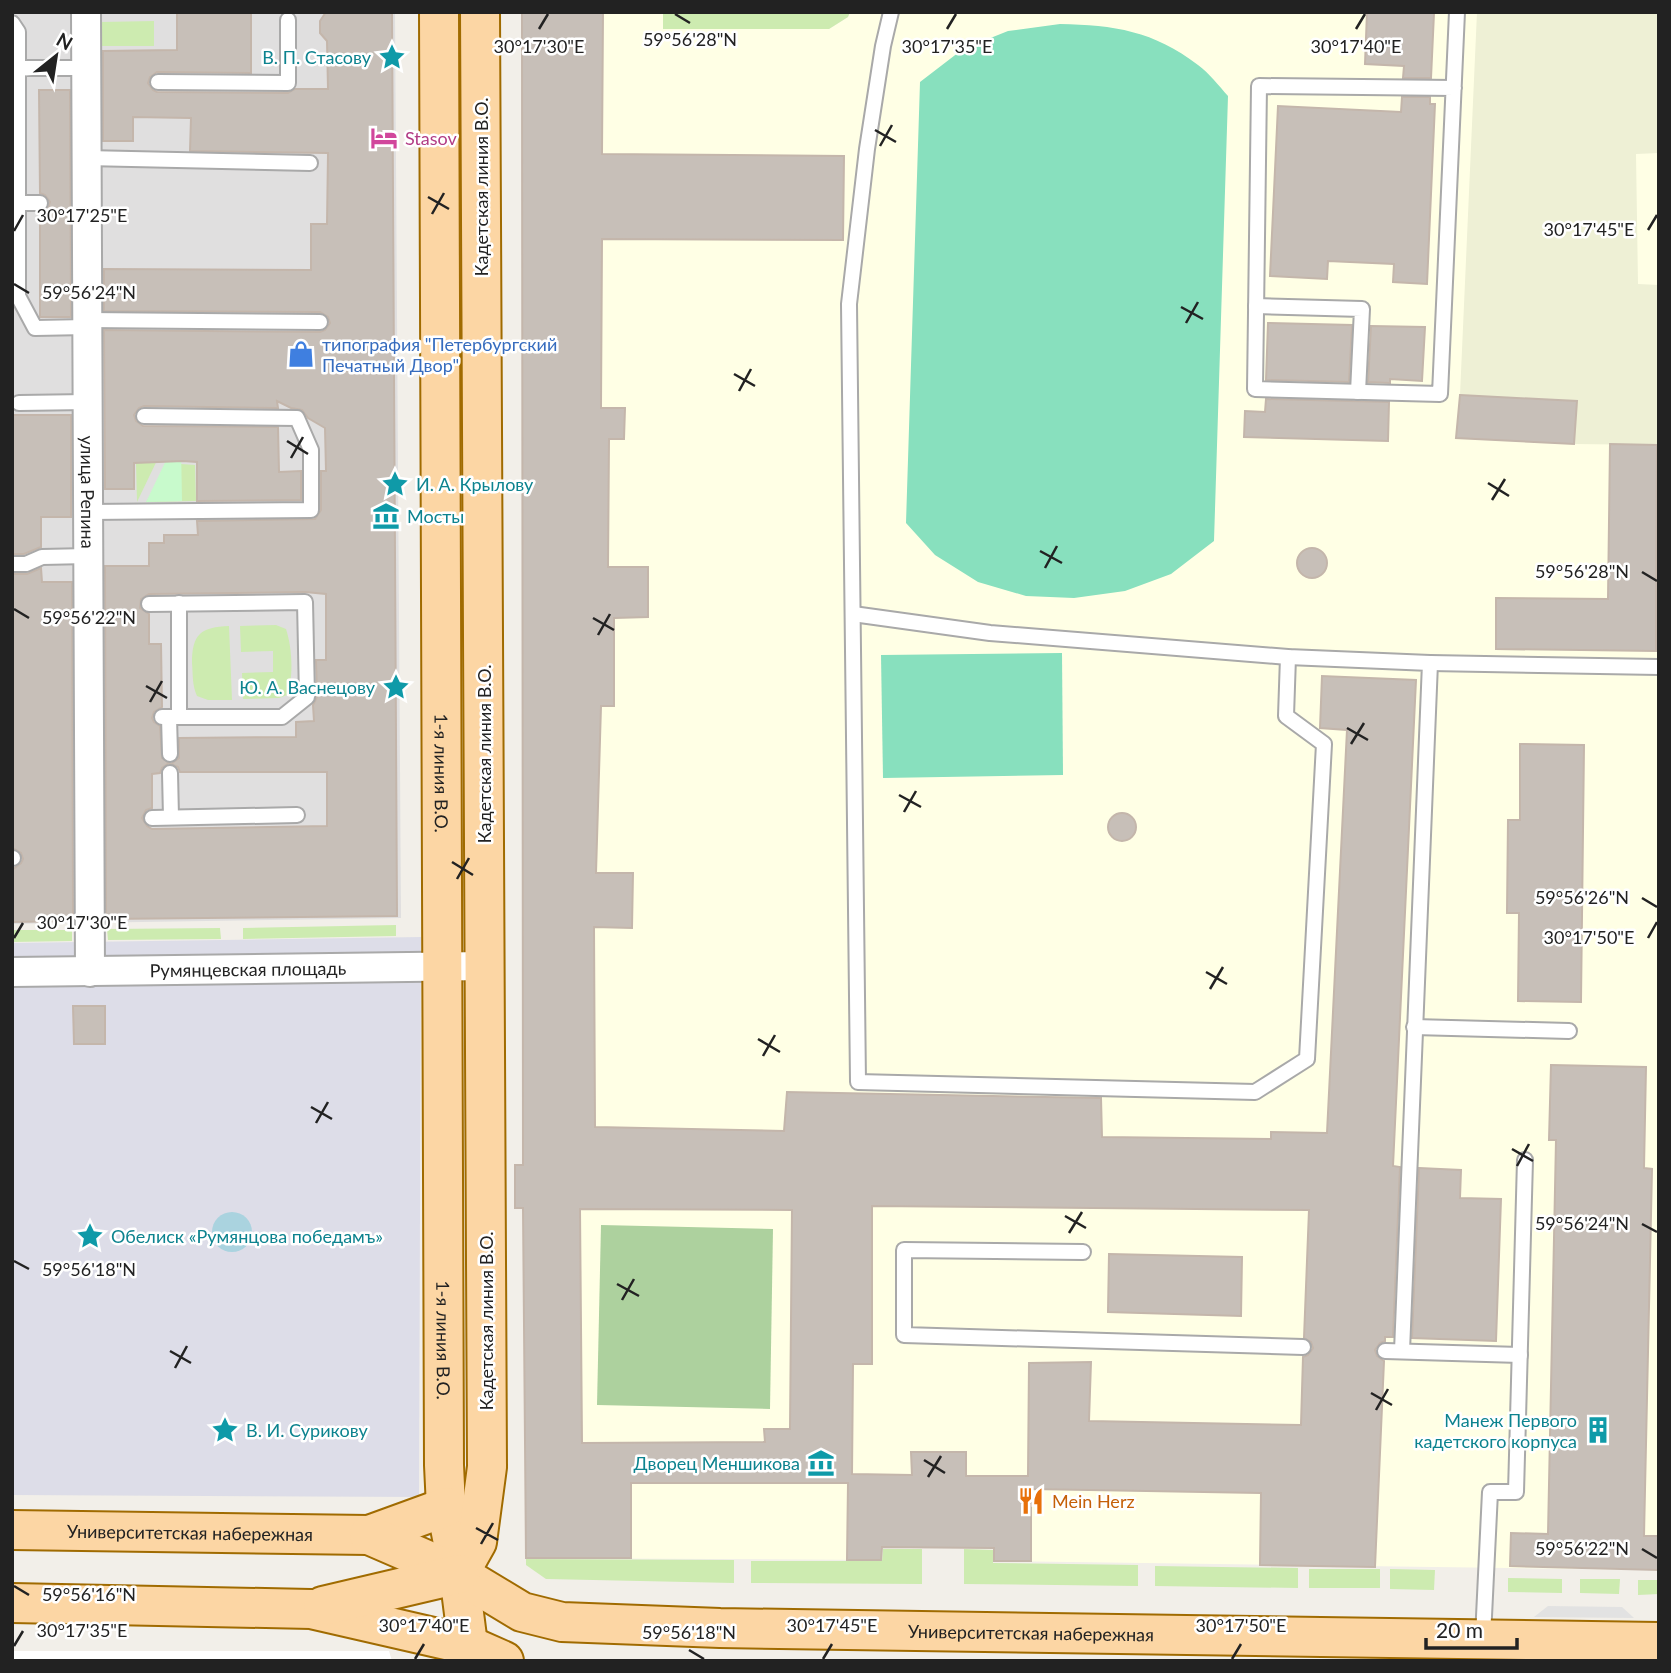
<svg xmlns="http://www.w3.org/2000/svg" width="1671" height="1673" viewBox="0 0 1671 1673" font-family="Lato,sans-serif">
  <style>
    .residential { fill: #e0dfdf }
    .education { fill: #ffffe5 }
    .farmland { fill: #eef0d5 }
    .grass { fill: #cdebb0 }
    .forest { fill: #add19e }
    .park { fill: #c8facc }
    .pitch { fill: #88e0be }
    .parking { fill: #e2e2e2 }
    .plaza { fill: #dddde8 }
    .water { fill: #aad3df }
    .pier { fill: #fff }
    .building { fill: #c7bfb8; stroke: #c4b6ab; stroke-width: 2; fill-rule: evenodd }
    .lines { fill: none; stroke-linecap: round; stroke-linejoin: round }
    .service-casing { stroke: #a9a9a9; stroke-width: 18 }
    .minor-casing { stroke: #a9a9a9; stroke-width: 32 }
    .primary-casing { stroke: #a06b00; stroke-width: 42 }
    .service { stroke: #fff; stroke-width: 14 }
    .minor { stroke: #fff; stroke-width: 28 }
    .primary { stroke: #fcd6a4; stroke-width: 38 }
    .ticks { fill: none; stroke: #222; stroke-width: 2.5 }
    .labels { text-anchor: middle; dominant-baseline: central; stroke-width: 5; stroke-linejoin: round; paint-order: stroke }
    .culture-label { font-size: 18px; fill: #0d838f; stroke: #fff; text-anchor: end }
    .hotel-label { font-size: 18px; fill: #b23c85; stroke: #fff; text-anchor: start }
    .street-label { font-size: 18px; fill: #222; stroke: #fff }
    .shop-label { font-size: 18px; fill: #366cbe; stroke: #fff; text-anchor: start }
    .food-label { font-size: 18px; fill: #c56008; stroke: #fff; text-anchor: start }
    .ticks-label { font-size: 18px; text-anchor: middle; fill: #222; stroke: #fff; stroke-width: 5; stroke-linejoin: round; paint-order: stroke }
  </style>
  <rect width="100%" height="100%" fill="#f2efe9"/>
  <!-- residential -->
  <path class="residential" d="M12,12H395L401,918L12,924Z"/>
  <!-- education -->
  <path class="education" d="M522,12H663V29H829L848,17L850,12H1659V1570L994,1561L993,1548L882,1547L881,1560L526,1558L523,1208Z"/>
  <!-- farmland -->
  <path class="farmland" d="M1477,12H1659V153L1636,154L1638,284L1659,285V463L1657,445L1574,444L1577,401L1460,395Z"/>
  <!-- grass -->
  <g class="grass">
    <path d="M663,12H850L848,17L829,29H663Z"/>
    <path d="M154,21V46H101V22Z"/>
    <path d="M163,448L137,502L136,463Z"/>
    <path d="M181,448V464L195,465L196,501L146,502Z"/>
    <path d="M276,625L286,629C292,647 294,677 287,695L279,698L243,699L242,673L273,672V651L241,652L240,626Z"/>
    <path d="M229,626L232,700H208L197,696C192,685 193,675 192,663C192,634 201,627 229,626Z"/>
    <path d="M396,925V936L243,939V928Z"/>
    <path d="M220,928L221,939L108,940L107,929Z"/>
    <path d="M12,930H72V941L12,942Z"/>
    <path d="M883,1549H922V1584L751,1583V1561H882Z"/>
    <path d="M964,1549L993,1550V1563L1138,1565V1586L964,1584Z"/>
    <path d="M526,1559L734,1560V1583L546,1579L526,1565Z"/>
    <path d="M1155,1566L1298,1568V1588L1155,1586Z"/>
    <rect x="1309" y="1569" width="71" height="19"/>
    <path d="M1390,1569L1435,1570L1434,1590L1390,1589Z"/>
    <path d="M1508,1578L1562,1579V1593L1508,1592Z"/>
    <path d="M1580,1579H1620L1619,1594L1580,1593Z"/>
    <path d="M1638,1580H1659V1594L1638,1595Z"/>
  </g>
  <!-- forest -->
  <path class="forest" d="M601,1225L773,1229L770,1409L597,1405Z"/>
  <!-- park -->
  <path class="park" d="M172,448H181L182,501L146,502Z"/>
  <!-- pitch -->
  <g class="pitch">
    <path d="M1060,24C1114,25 1154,31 1198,65C1209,73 1219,86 1228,96L1214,541L1171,574L1125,591L1074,598L1026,596L978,582L935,555L906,523L920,82L963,49L1008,31Z"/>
    <path d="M1062,653L1063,775L883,778L881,655Z"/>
  </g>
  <!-- parking -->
  <path class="parking" d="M1548,1606L1622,1607L1634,1618L1534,1617Z"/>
  <!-- plaza -->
  <path class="plaza" d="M421,937L419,1497L12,1495V943Z"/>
  <!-- water -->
  <circle class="water" cx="232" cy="1232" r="20"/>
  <!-- pier -->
  <path class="pier" d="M12,1651H389L392,1661H12Z"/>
  <!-- building -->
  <g class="building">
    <path d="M177,12H251V73L157,72L150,77L148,83L153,90L157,92L288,93L295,89H328L327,41L320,33V21L326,12H392L397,916L106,919L105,566H149V543H164V535H198L197,521L315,519L321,510V471H326L325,428L308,418L302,410L291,408L277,401L278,408L144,406L139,408L134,415L136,421L143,426L278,427L279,472L301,471V500L197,501V462L183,461L134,463V489H105L104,330L320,332L325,330L330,323L328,317L320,312L104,311V269L311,270V224H327L328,153L190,151L191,118L133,117V141H103V51L177,50ZM305,592L326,594V660H316L317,697L313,705L314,721L296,722V737L179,738V758L171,764L178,767L180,772H327V826L152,829L147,826L142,818L146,810L152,808V774L160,773L162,768L169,763L162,758L160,726L154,722L152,718L154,712L162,707L161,644H149V614L140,608L141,599L149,594Z"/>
    <path d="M522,12H603L602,154L844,156L843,240L602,239L601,408H625L624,439H609L608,567H648V617L614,618V706H601L596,873H633L632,928L594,927L595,1127L784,1131L787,1092L1101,1098L1102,1137L1271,1139V1132L1327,1133L1347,730L1320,728L1322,676L1416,680L1393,1166L1400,1167L1393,1337H1385V1341L1380,1343L1375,1350L1377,1356L1384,1361L1375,1567L1260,1565L1261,1493L1089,1490L1031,1489V1561H994V1548L882,1547L881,1560H847L848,1483H631V1558H526L523,1208H515V1165H523ZM872,1206L1309,1210L1304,1338L1311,1342L1313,1348L1308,1355L1303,1357L1301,1425L1089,1421L1091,1362L1029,1363L1028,1476H966V1452H911L912,1475L852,1474L853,1364H872ZM580,1209L792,1210L790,1429H764L765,1442L582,1443Z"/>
    <path d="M1367,12L1434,13L1431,78H1403L1404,66L1365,64Z"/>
    <path d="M39,90H70L71,317H40V213L48,208L50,202L45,195L40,193Z"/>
    <path d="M1402,97H1430V104H1435L1427,284L1393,282L1394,264L1328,261L1327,279L1270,276L1278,106L1401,112Z"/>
    <path d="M1268,323L1352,325L1349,382L1266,380Z"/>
    <path d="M1371,326L1425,327L1422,381L1390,379V383L1368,382Z"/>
    <path d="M1460,395L1577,401L1574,444L1456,438Z"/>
    <path d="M1266,399L1389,402L1388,441L1244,437L1245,411L1265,412Z"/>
    <path d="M12,415H71V517H41V547L24,554H12Z"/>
    <path d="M1610,444L1657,445L1656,651L1496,649V598L1608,599Z"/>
    <circle cx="1312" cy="563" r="15"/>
    <path d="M41,568L42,582H72L73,921L12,922V870L21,863L23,859L21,853L13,848L12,574H27Z"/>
    <path d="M1520,744L1584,745L1581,1002L1518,1001L1519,913H1507L1508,820H1520Z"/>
    <circle cx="1122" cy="827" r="14"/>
    <path d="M73,1006H105V1044H74Z"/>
    <path d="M1551,1065L1646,1067L1644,1168L1652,1169L1644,1536H1659V1570L1510,1566L1511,1533L1548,1534L1556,1140H1549Z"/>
    <path d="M1419,1168L1461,1170L1460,1198L1501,1199L1496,1341L1412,1338Z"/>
    <path d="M1109,1254L1242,1257L1241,1316L1108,1312Z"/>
  </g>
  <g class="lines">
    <defs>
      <g id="service">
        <path d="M891,12L883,46L867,149L849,304L858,1082L1255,1092L1307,1059L1324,744L1286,716L1288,657"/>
        <path d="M12,23L18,32V296L35,328L87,327"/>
        <path d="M18,68H85"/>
        <path d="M158,82L288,83V20"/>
        <path d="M1454,88L1259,86L1255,389L1440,394L1457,12"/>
        <path d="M86,158L310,163"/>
        <path d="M17,203H40"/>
        <path d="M1256,306L1362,309L1358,392"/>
        <path d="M87,320L320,322"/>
        <path d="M19,403L87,402"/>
        <path d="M88,512L311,510V450L297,418L144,416"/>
        <path d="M12,564H26L42,557L88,556"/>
        <path d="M179,603V717"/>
        <path d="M149,604L305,602L307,697L282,717H162"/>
        <path d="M853,614L990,633L1288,657L1430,663L1402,1351"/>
        <path d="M1430,663L1659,667"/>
        <path d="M169,717L170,754"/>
        <path d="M170,773L171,817"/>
        <path d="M152,818L297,815"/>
        <path d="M12,858H13"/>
        <path d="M1414,1027L1569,1031"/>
        <path d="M1083,1252L904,1250V1335L1303,1347"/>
        <path d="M1385,1351L1520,1355"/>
        <path d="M1483,1637L1490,1492H1516L1525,1160"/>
      </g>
      <g id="minor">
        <path id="s1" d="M86,12L90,972"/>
        <path id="s2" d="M12,972L485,966"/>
      </g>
      <g id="primary">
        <path id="s3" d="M439,12L444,1465L446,1507L459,1574L468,1645"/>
        <path id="s4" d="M12,1530L369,1535L446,1507"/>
        <path id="s5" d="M369,1535L459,1574L522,1612L562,1622L720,1628L1659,1642"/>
        <path d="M459,1574L477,1542L487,1467L480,12"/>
        <path d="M12,1603L311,1609L468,1645L504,1661"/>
        <path d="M323,1606L459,1574"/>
      </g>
    </defs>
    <!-- service casing -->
    <use href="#service" class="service-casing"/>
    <!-- minor casing -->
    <use href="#minor" class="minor-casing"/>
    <!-- primary casing -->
    <use href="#primary" class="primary-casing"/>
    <!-- service -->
    <use href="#service" class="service"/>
    <!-- minor -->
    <use href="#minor" class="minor"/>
    <!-- primary -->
    <use href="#primary" class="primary"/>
  </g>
  <!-- ticks -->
  <path class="ticks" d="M675,14L690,23M539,29L548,14M947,29L956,14M1356,29L1365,14M875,130L896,142M880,146L892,125M428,197L449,209M432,214L444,193M1648,230L1657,215M14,231L23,215M14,284L29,293M1181,307L1203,319M1186,323L1198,302M734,374L755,386M739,391L751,369M287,441L308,454M291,458L303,437M1488,483L1509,496M1492,500L1505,479M1040,551L1062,563M1045,568L1057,546M1642,572L1657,581M14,609L29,618M593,618L614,630M598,635L610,614M146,686L167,698M150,702L162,681M1347,728L1368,740M1351,744L1364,723M899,795L921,807M904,812L916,791M452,862L473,875M457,879L469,858M1642,898L1657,907M14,938L23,923M1648,938L1657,922M1206,972L1227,984M1210,989L1223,967M758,1039L780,1052M763,1056L775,1035M311,1107L332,1119M316,1123L328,1102M1512,1149L1533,1161M1517,1166L1529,1144M1065,1216L1086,1228M1642,1224L1657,1232M1069,1233L1082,1212M14,1261L29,1269M617,1284L639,1296M622,1300L634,1279M170,1351L191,1363M175,1368L187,1346M1371,1393L1392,1405M1376,1410L1388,1389M924,1460L945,1473M928,1477L941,1456M476,1528L498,1540M481,1544L493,1523M1642,1549L1657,1558M14,1586L29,1595M14,1646L23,1631M689,1650L704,1659M415,1659L424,1644M823,1659L832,1644M1232,1659L1241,1644"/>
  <!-- icons -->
  <defs>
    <symbol id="sight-bare" viewBox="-9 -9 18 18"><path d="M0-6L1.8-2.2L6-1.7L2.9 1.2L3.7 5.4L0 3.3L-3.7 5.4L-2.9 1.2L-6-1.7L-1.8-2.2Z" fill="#0f9aa8" stroke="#fff" stroke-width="2.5" paint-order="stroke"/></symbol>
    <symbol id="hotel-bare" viewBox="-9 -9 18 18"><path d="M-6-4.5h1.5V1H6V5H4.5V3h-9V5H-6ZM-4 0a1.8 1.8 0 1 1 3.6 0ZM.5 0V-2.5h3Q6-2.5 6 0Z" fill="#d1479c" stroke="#fff" stroke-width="2.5" paint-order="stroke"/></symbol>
    <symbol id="shop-bare" viewBox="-9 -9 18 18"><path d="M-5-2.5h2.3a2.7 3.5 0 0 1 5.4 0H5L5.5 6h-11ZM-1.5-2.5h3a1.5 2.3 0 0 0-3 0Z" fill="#3f7fe0" stroke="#fff" stroke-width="2.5" paint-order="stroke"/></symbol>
    <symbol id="museum-bare" viewBox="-9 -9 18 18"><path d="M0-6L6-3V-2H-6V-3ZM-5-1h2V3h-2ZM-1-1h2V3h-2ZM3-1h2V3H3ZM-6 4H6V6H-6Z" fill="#0f9aa8" stroke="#fff" stroke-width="2.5" paint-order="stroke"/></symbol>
    <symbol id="building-bare" viewBox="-9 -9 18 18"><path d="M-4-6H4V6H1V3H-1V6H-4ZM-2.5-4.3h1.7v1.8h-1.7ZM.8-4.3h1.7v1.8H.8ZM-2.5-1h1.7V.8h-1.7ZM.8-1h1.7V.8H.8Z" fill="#0f9aa8" stroke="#fff" stroke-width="2.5" paint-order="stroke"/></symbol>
    <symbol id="restaurant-bare" viewBox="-9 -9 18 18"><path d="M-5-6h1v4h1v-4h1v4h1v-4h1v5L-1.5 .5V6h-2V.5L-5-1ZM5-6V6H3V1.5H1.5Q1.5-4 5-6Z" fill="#e8710a" stroke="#fff" stroke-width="2.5" paint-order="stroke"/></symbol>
  </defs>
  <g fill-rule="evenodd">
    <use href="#sight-bare" x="373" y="38" width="38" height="38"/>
    <use href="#hotel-bare" x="365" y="119" width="38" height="38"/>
    <use href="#shop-bare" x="282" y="335" width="38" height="38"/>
    <use href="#sight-bare" x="376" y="465" width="38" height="38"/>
    <use href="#museum-bare" x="367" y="497" width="38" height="38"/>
    <use href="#sight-bare" x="377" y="668" width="38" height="38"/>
    <use href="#sight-bare" x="71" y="1217" width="38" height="38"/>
    <use href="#sight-bare" x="206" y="1411" width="38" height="38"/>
    <use href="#building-bare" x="1579" y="1411" width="38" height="38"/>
    <use href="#museum-bare" x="802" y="1444" width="38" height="38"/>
    <use href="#restaurant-bare" x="1012" y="1482" width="38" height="38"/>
  </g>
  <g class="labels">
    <!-- culture labels -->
    <g class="culture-label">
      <text x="371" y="57">В. П. Стасову</text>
      <text x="416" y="484" text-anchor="start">И. А. Крылову</text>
      <text x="407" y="516" text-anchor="start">Мосты</text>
      <text x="375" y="687">Ю. А. Васнецову</text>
      <text x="111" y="1236" text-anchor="start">Обелиск «Румянцова победамъ»</text>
      <text x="1577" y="1420">Манеж Первого<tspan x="1577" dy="21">кадетского корпуса</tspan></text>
      <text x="246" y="1430" text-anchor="start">В. И. Сурикову</text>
      <text x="800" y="1463">Дворец Меншикова</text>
    </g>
    <!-- hotel labels -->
    <g class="hotel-label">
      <text x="405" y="138">Stasov</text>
    </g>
    <!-- street labels -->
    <g class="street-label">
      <text transform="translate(481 187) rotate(-90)">Кадетская линия В.О.</text>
      <text stroke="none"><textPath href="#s1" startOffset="480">улица Репина</textPath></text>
      <text transform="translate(484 754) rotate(-90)">Кадетская линия В.О.</text>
      <text stroke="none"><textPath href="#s3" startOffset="761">1-я линия В.О.</textPath></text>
      <text stroke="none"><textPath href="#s2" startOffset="236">Румянцевская площадь</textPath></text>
      <text transform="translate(486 1321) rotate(-90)">Кадетская линия В.О.</text>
      <text stroke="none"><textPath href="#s3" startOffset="1328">1-я линия В.О.</textPath></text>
      <text stroke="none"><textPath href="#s4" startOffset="178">Университетская набережная</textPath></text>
      <text stroke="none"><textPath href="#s5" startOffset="682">Университетская набережная</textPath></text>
    </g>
    <!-- shop labels -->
    <g class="shop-label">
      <text x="322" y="344">типография "Петербургский<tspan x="322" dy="21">Печатный Двор"</tspan></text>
    </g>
    <!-- food labels -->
    <g class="food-label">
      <text x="1052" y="1501">Mein Herz</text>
    </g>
  </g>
  <g class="ticks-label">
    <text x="690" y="46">59°56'28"N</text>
    <text x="539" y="53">30°17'30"E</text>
    <text x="1356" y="53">30°17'40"E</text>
    <text x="947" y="53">30°17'35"E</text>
    <text x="82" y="222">30°17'25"E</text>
    <text x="1589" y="236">30°17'45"E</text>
    <text x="89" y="299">59°56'24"N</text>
    <text x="1582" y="578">59°56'28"N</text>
    <text x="89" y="624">59°56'22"N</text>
    <text x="1582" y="904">59°56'26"N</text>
    <text x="82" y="929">30°17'30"E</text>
    <text x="1589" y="944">30°17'50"E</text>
    <text x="1582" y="1230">59°56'24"N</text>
    <text x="89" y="1276">59°56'18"N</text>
    <text x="1582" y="1555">59°56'22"N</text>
    <text x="89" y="1601">59°56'16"N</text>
    <text x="424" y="1632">30°17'40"E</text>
    <text x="832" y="1632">30°17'45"E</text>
    <text x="1241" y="1632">30°17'50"E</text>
    <text x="82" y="1637">30°17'35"E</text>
    <text x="689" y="1639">59°56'18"N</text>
  </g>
  <!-- border -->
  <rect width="1671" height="1673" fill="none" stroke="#222222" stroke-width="28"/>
  <!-- north arrow -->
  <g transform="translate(56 56) rotate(30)" stroke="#ffffff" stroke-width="5" paint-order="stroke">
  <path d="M0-5L12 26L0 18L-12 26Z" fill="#222222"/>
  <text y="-10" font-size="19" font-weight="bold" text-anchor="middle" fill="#222222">N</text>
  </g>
  <!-- scale -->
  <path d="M1426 1638v10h91v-10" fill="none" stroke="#222222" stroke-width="3.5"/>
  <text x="1436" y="1638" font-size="21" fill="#222222" stroke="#ffffff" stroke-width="5" paint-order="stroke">20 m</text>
</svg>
